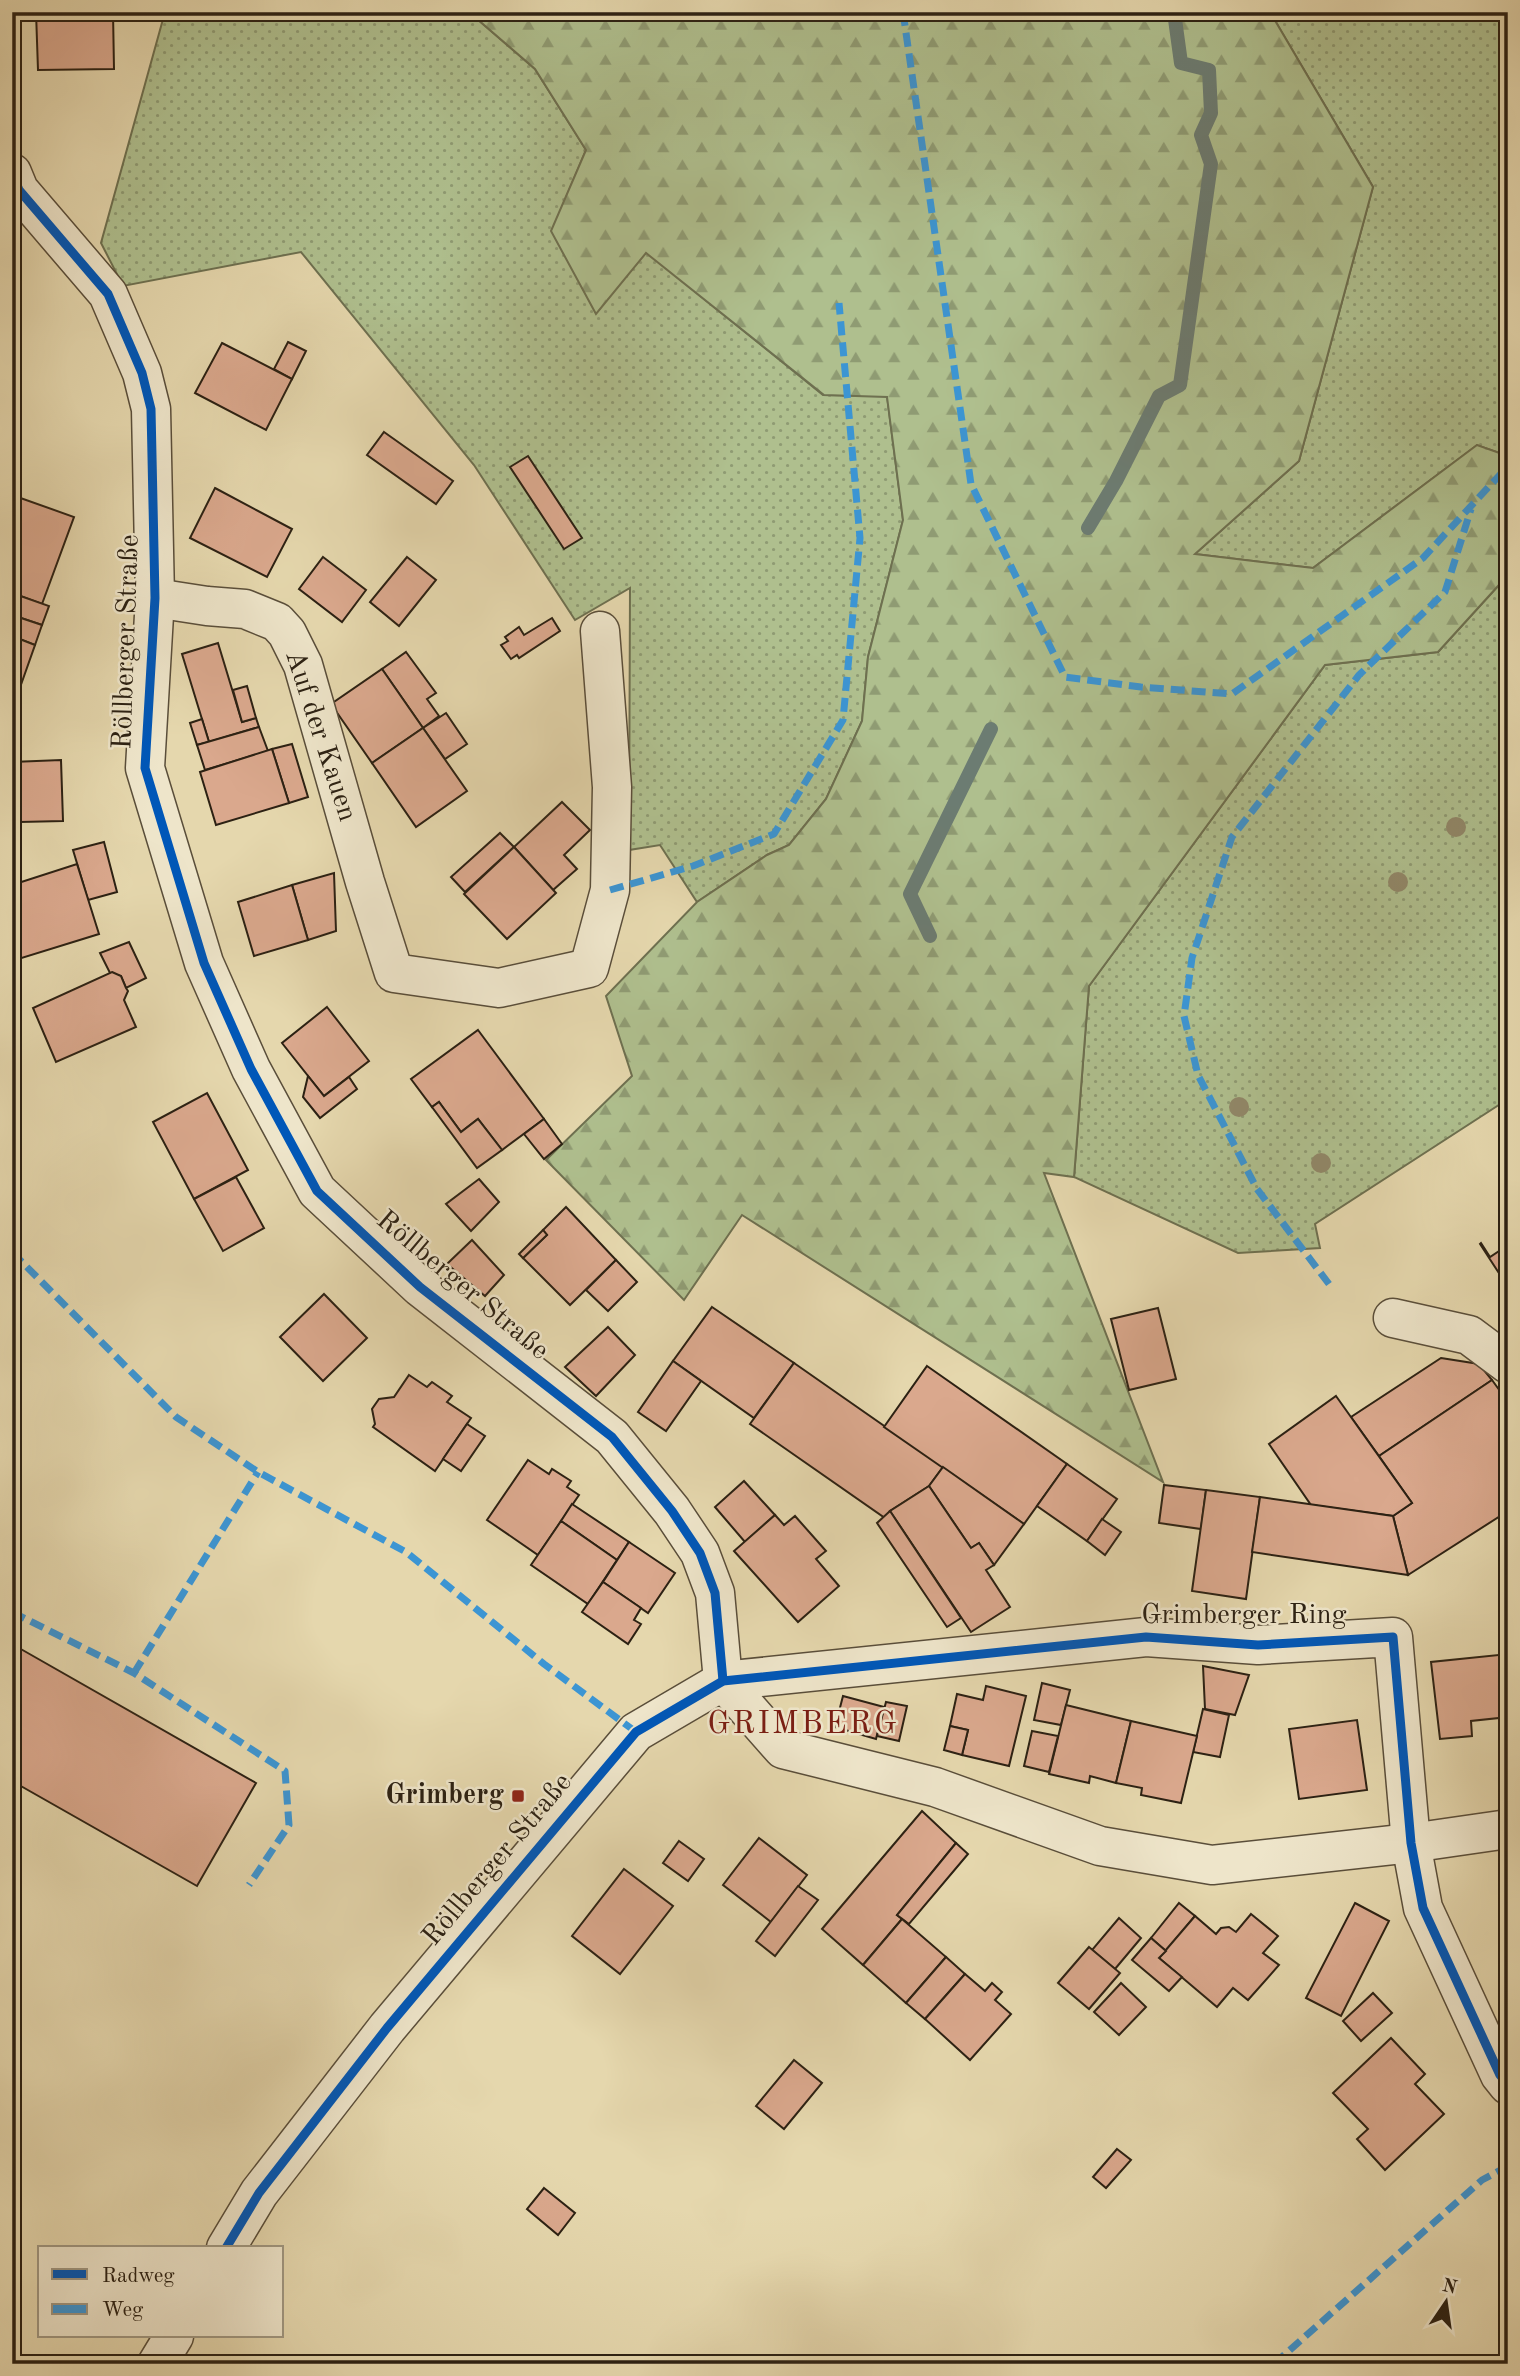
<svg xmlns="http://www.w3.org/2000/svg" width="1520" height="2376" viewBox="0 0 1520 2376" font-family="'Old Standard TT',serif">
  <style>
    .grass { fill: url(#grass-dots); stroke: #6e7050; stroke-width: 2 }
    .forest { fill: url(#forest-firs); stroke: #6e7050; stroke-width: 2 }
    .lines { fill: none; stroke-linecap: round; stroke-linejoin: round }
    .stream { stroke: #6c7c72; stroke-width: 14 }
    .building { fill: #daa88d; stroke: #2c2113; stroke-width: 2 }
    .minor-casing { stroke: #5a4e3a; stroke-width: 41 }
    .minor { stroke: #eee5ca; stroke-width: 38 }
    .quiet { stroke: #3c95d3; stroke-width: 7; stroke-dasharray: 14 7; stroke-linecap: butt }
    .cycleway-casing { stroke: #eee5ca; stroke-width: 13 }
    .cycleway { stroke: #0057b8; stroke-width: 9 }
    .tree { fill: #918869 }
    .poi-dot { fill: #8f2418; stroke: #eee5ca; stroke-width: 2.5 }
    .labels { text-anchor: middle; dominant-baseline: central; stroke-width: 5; stroke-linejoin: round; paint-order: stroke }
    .street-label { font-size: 28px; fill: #2c2113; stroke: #eee5ca }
    .poi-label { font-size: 28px; font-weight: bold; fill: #2c2113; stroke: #eee5ca; text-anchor: end }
    .quarter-label { font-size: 32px; letter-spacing: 2px; fill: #7a1f14; stroke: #eee5ca }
  </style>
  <defs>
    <pattern id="grass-dots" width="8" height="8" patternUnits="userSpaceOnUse" patternTransform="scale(1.75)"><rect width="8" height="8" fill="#afbf8e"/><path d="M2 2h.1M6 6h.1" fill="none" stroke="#8f9b73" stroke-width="1.8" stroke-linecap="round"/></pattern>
    <pattern id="forest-firs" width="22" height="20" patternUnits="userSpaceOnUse" patternTransform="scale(1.75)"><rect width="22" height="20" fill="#afbf8e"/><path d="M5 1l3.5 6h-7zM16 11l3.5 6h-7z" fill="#8f9b73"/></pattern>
  </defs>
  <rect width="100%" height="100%" fill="#e5d7ad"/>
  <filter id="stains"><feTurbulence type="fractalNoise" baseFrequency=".00286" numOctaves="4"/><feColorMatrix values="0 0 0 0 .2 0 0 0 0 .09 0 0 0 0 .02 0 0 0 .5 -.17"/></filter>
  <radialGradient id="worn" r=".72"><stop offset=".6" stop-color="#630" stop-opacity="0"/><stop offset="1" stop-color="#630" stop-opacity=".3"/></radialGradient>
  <!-- grass -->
  <g class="grass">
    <path d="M165,12H469L535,69L586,150L552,231L596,313L646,252L823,395L887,396L903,520L868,657L862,721L826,799L789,845L767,855L697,902L660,845L629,850L630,588L575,620L474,465L301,252L123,286L101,243Z"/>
    <path d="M1270,12H1508V456L1477,445L1313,568L1195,554L1299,461L1373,187Z"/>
    <path d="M1508,575V1099L1315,1224L1320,1248L1238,1253L1074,1177L1089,986L1325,665L1438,652Z"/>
  </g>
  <!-- forest -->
  <path class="forest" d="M469,12H1270L1373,187L1299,461L1195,554L1313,568L1477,445L1508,456V575L1438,652L1325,665L1089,986L1074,1177L1044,1173L1163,1482L742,1215L684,1300L546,1160L632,1076L606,996L697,902L767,855L789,845L826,799L862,721L868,657L903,520L887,397L824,395L646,253L596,314L551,231L586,150L535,69Z"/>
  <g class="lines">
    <!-- stream -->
    <g class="stream">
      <path d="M1088,528L1116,481L1159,396L1180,385L1211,164L1201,135L1211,113L1209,70L1181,63L1174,12"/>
      <path d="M930,936L910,894L991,729"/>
    </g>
  </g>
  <!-- building -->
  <g class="building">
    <path d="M36,12H113L114,69L38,70Z"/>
    <path d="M288,342L306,351L292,379L274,369Z"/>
    <path d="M222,343L292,379L266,430L195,393Z"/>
    <path d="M384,432L453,481L436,504L367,455Z"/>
    <path d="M528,456L582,538L564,549L510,467Z"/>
    <path d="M215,488L292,529L267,577L190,538Z"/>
    <path d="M12,495L74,517L42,604L12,593V573L18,558L12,556Z"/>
    <path d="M323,557L366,590L342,622L299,589Z"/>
    <path d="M407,557L436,580L399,626L370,602Z"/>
    <path d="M12,593L49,606L42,625L12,615Z"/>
    <path d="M12,615L42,625L35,645L12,636Z"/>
    <path d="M552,618L560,631L519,658L517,655L511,659L501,645L508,641L505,637L519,627L524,635Z"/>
    <path d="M12,636L35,645L17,696L12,694Z"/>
    <path d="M218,643L242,722L256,718L259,727L209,742L182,654Z"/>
    <path d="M406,652L436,693L427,699L439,716L423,728L382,669Z"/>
    <path d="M382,669L423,728L372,763L331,704Z"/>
    <path d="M247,686L256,718L242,722L233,690Z"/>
    <path d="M446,713L467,744L445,759L423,728Z"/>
    <path d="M202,719L209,742L197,745L190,723Z"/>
    <path d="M259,727L268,751L205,770L197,745Z"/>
    <path d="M423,728L467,791L416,827L372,763Z"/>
    <path d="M292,744L308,797L289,803L272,749Z"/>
    <path d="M272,749L289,803L216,825L200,772Z"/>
    <path d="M61,760L63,821L20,822L19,808L12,809V762Z"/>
    <path d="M562,802L590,830L564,855L577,869L553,890L514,847Z"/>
    <path d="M500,833L514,847L465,892L451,877Z"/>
    <path d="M104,842L117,892L88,900L73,850Z"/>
    <path d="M514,847L556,893L507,939L464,894Z"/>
    <path d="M77,864L99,934L12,961V885Z"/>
    <path d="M334,873L336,931L308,940L292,885Z"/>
    <path d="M292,885L308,940L254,956L238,902Z"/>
    <path d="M129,942L146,978L126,988L121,976L110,973L100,953Z"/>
    <path d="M112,972L121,976L126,988L128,991L124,1000L136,1027L56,1062L33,1008Z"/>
    <path d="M327,1007L369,1061L324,1096L282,1043Z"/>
    <path d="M478,1030L544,1119L502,1150L478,1119L461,1132L439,1102L432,1107L411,1079Z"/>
    <path d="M308,1076L324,1096L349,1077L357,1089L320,1118L303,1097Z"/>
    <path d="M207,1093L248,1170L194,1199L153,1122Z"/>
    <path d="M439,1102L461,1132L478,1119L502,1150L477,1168L432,1107Z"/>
    <path d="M544,1119L562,1144L544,1159L524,1134Z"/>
    <path d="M236,1177L264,1228L223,1251L194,1199Z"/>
    <path d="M479,1179L499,1202L471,1231L446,1204Z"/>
    <path d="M566,1207L616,1260L570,1305L523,1258L547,1235L543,1230Z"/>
    <path d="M543,1230L547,1235L523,1258L519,1254Z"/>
    <path d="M472,1240L504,1275L485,1296L447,1264Z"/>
    <path d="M1481,1243L1490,1257L1508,1245V1287L1480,1244Z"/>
    <path d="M616,1260L637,1282L608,1311L586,1290Z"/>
    <path d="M324,1294L367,1338L323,1381L280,1337Z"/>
    <path d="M712,1307L794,1363L754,1418L673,1361Z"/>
    <path d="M1158,1308L1176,1379L1129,1390L1111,1319Z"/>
    <path d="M608,1327L635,1355L596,1396L565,1367Z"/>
    <path d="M1441,1358L1479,1364L1492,1380L1379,1456L1351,1417Z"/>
    <path d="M673,1361L701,1381L666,1431L638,1412Z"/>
    <path d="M794,1363L943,1467L929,1486L890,1511L885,1518L750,1424Z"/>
    <path d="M927,1366L1067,1464L1024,1524L884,1427Z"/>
    <path d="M409,1375L427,1387L432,1382L452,1396L447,1402L471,1418L435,1471L373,1427L375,1424L372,1409L379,1399L394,1397Z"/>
    <path d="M1492,1380L1508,1402V1511L1408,1575L1393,1516L1412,1503L1379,1456Z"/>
    <path d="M1336,1396L1412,1503L1393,1516L1311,1505L1269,1444Z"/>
    <path d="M467,1424L485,1436L461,1471L443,1459Z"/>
    <path d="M528,1460L549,1474L552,1469L571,1481L567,1487L579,1495L538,1555L487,1520Z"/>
    <path d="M1067,1464L1117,1499L1087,1541L1037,1506Z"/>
    <path d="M943,1467L1024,1524L994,1565L979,1543L971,1548L929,1486Z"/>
    <path d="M744,1481L775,1515L745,1542L715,1507Z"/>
    <path d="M1164,1485L1206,1490L1201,1529L1159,1523Z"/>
    <path d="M929,1486L971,1548L979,1543L994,1565L986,1570L1010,1607L971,1632L890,1511Z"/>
    <path d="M1206,1490L1260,1497L1246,1599L1192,1591Z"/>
    <path d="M1260,1497L1393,1516L1408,1575L1252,1552Z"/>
    <path d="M572,1504L629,1542L617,1560L561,1521Z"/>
    <path d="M890,1511L961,1618L947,1627L877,1523Z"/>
    <path d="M775,1515L784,1525L795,1516L826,1551L816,1559L839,1586L798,1622L734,1551Z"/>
    <path d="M1102,1519L1121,1532L1105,1555L1087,1541Z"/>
    <path d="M561,1521L617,1560L588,1604L531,1565Z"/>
    <path d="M629,1542L675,1573L648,1613L603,1582Z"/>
    <path d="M603,1582L641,1608L634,1620L641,1624L628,1644L582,1612Z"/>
    <path d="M12,1644L256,1783L197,1886L12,1781Z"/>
    <path d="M1508,1654V1717L1471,1721L1472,1736L1440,1739L1431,1662Z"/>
    <path d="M1203,1666L1249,1675L1235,1715L1205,1709Z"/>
    <path d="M1042,1683L1070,1690L1061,1725L1034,1720Z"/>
    <path d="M986,1686L1026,1696L1009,1766L962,1755L968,1730L950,1726L957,1694L983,1700Z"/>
    <path d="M843,1696L884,1707L876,1739L835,1727Z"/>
    <path d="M886,1702L907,1706L899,1741L877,1736Z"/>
    <path d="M1066,1705L1131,1721L1116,1783L1090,1776L1089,1783L1049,1774Z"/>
    <path d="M1203,1709L1229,1715L1220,1757L1193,1752Z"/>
    <path d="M1357,1720L1367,1790L1299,1799L1289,1729Z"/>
    <path d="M1131,1721L1197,1736L1181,1803L1141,1795L1142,1788L1116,1783Z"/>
    <path d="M950,1726L968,1730L962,1755L944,1750Z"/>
    <path d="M1032,1731L1058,1736L1049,1772L1024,1766Z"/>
    <path d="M922,1811L956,1843L897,1915L902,1919L863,1965L822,1929Z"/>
    <path d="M759,1838L807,1875L771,1922L723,1885Z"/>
    <path d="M679,1841L704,1859L688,1881L663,1863Z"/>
    <path d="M956,1843L968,1854L909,1924L897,1915Z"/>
    <path d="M624,1869L673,1906L620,1974L572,1936Z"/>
    <path d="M798,1886L818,1900L775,1956L756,1941Z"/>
    <path d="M1179,1903L1195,1916L1166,1951L1151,1938Z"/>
    <path d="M1355,1903L1389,1921L1341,2016L1306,1998Z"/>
    <path d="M1251,1914L1278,1936L1263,1953L1279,1965L1248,2000L1233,1988L1217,2007L1159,1958L1195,1916L1216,1934L1221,1928L1229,1927L1236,1932Z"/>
    <path d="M1119,1918L1141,1938L1115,1969L1092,1950Z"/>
    <path d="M902,1919L946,1957L906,2003L863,1965Z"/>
    <path d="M1151,1938L1166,1951L1159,1958L1182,1977L1169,1991L1132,1960Z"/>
    <path d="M1089,1947L1120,1973L1089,2009L1058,1983Z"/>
    <path d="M946,1957L965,1974L925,2019L906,2003Z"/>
    <path d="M965,1974L985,1991L992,1983L1002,1992L995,2000L1011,2014L970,2060L925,2019Z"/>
    <path d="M1121,1983L1146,2007L1119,2035L1094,2012Z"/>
    <path d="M1373,1993L1392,2013L1361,2041L1343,2021Z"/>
    <path d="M1391,2038L1425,2074L1415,2084L1444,2114L1385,2170L1357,2139L1368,2129L1333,2093Z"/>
    <path d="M794,2060L822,2083L784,2129L756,2106Z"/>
    <path d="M1117,2149L1131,2160L1106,2188L1093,2177Z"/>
    <path d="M544,2188L575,2213L558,2235L527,2209Z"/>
  </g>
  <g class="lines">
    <defs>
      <g id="minor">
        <path d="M12,173L19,190L108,294L142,373L151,409L155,598L145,768L204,963L251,1069L317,1191L420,1287L612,1437L672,1511L700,1553L715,1593L723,1681"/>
        <path d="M155,598L207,606L245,609L277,622L287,633L303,665L365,882L394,973L499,988L589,968L610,890L612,787L600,631"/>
        <path d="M1393,1318L1469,1335L1508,1364"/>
        <path d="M723,1681L783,1749L935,1787L1100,1846L1212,1865L1411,1843L1508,1829"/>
        <path d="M226,2248L259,2193L387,2028L636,1732L723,1681L1146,1637L1258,1645L1393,1637L1411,1843L1423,1908L1500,2075L1508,2085"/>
        <path d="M157,2364L174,2336"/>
      </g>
    </defs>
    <!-- minor casing -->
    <use href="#minor" class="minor-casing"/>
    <!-- minor -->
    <use href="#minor" class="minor"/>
    <!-- quiet -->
    <g class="quiet">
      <path d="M903,12L971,484L1065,677L1141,687L1232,694L1423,558L1508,466"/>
      <path d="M610,890L693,866L774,834L843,720L860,538L839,303"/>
      <path d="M12,1252L176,1417L258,1472L406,1552L544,1664L636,1732"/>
      <path d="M1329,1284L1257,1189L1198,1075L1184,1016L1192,958L1232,837L1359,675L1445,592L1471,509"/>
      <path d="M12,1612L134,1673L285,1771L289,1825L249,1885"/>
      <path d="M134,1673L258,1472"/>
      <path d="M1274,2364L1482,2180L1508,2166"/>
    </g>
    <defs>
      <g id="cycleway">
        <path d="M12,173L19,190L108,294L142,373L151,409L155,598L145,768L204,963L251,1069L317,1191L420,1287L612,1437L672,1511L700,1553L715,1593L723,1681"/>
        <path d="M226,2248L259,2193L387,2028L636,1732L723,1681L1146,1637L1258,1645L1393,1637L1411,1843L1423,1908L1500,2075L1508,2085"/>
      </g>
    </defs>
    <!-- cycleway casing -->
    <use href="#cycleway" class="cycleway-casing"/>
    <!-- cycleway -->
    <use href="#cycleway" class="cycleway"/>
  </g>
  <!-- trees -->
  <g class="tree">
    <circle cx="1456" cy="827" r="10"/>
    <circle cx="1398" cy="882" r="10"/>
    <circle cx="1239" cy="1107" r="10"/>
    <circle cx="1321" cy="1163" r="10"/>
  </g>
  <!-- markers -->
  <rect class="poi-dot" x="511" y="1789" width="14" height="14" rx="3.5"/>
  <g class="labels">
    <!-- street labels -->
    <g class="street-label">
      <text transform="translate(127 642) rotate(-88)">Röllberger Straße</text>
      <text transform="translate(320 736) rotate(72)">Auf der Kauen</text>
      <text transform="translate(462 1286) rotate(40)">Röllberger Straße</text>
      <text x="1244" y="1616">Grimberger Ring</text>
      <text transform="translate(498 1860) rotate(-50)">Röllberger Straße</text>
    </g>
    <!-- poi labels -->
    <g class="poi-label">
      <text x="504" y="1796">Grimberg</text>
    </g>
    <!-- quarter labels -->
    <g class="quarter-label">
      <text x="803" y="1725">GRIMBERG</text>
    </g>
  </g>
  <!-- margin -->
  <rect width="1520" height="2376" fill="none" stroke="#e5d7ad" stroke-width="42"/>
  <rect x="14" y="14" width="1492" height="2348" fill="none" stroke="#2c2113" stroke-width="3.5"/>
  <rect x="21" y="21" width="1478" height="2334" fill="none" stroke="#2c2113" stroke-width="2"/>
  <!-- legend -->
  <rect x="38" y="2246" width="245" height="91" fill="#eee5ca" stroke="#a09781" stroke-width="2"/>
  <rect x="52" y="2269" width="35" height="10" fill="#0057b8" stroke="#a09781" stroke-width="2"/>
  <text x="102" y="2282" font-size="21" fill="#2c2113">Radweg</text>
  <rect x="52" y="2304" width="35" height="10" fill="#3c95d3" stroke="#a09781" stroke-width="2"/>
  <text x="102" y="2316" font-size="21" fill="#2c2113">Weg</text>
  <!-- north arrow -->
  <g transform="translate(1446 2302) rotate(13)" stroke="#eee5ca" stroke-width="5" paint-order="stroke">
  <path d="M0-5L12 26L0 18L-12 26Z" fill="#2c2113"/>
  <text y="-10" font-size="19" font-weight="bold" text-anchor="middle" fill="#2c2113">N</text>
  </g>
  <rect width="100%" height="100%" filter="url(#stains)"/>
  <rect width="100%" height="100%" fill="url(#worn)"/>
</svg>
